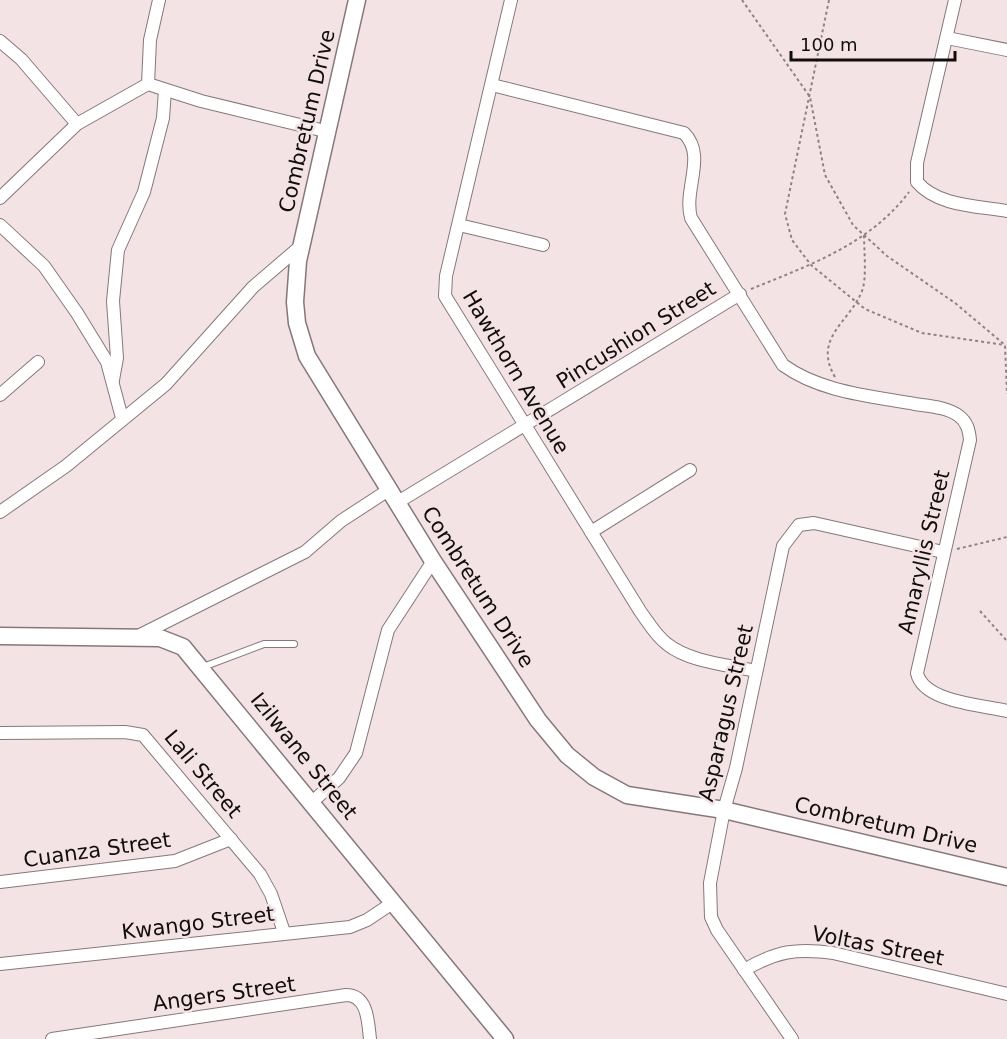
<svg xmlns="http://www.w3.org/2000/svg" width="1007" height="1039" viewBox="0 0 1007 1039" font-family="'DejaVu Sans',sans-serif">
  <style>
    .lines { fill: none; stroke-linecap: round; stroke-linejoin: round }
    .service-casing { stroke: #867879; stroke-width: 8 }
    .minor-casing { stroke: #867879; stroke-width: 14 }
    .tertiary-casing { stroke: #867879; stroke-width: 19 }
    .path { stroke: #8e8283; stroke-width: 2; stroke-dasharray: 3 3; stroke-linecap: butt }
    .service { stroke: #fff; stroke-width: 6 }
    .minor { stroke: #fff; stroke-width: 12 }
    .tertiary { stroke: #fff; stroke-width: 16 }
    .labels { text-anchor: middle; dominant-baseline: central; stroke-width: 5; stroke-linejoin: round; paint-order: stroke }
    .street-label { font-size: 21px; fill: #120d0d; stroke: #f4e3e5 }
  </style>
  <rect width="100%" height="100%" fill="#f4e3e5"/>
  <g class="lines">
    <defs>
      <path id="service" d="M203,667L264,644H294"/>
      <g id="minor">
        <path d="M511,0L446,276L445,296L640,611C648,622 656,636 667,644C689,662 729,665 756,671"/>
        <path d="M955,0L917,163V182C937,206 978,206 1007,211"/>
        <path d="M947,38L1007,50"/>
        <path d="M0,41L21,59L77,124"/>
        <path d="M148,84L150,40L159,0"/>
        <path d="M492,85L684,133C707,156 683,189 691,218L783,365C820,392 871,396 915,404C928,406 947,407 959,416C967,422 969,430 970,440L917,673C923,702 982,705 1007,711"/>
        <path d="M0,198L77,124L148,84L201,101L329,132"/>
        <path d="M0,225L44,266L77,313L107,362L122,418"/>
        <path d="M459,225L543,245"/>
        <path d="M113,380L117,358L113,301L118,250L144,192L163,118L165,90"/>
        <path d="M0,395L38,362"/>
        <path d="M398,502L740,294"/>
        <path d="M0,512L66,466L166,384L253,287L302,245"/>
        <path d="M591,532L690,470"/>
        <path d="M138,636L305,552L341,521L390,489"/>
        <path d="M0,733L125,732L143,735L260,874L271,894L284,932"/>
        <path d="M312,802L339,778L356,753L388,630L433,561"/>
        <path d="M0,882L175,861L231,839"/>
        <path d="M0,964L350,927L367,920L394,902"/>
        <path d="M744,970C777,951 796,948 833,953L1007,994"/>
        <path d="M52,1039L346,995C368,995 368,1022 370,1039"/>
        <path d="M792,1039L717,930L711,917L710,883L724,810L736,768L783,546L799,525L814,523L943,552"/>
      </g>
      <g id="tertiary">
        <path d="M357,0L298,261L295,302L297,323L307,356L433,561L538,720L567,755L594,777L627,795L724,810L1007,877"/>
        <path d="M0,636L160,638L183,647L505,1039"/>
      </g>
    </defs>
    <!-- service casing -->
    <use href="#service" class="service-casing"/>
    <!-- minor casing -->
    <use href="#minor" class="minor-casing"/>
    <!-- tertiary casing -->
    <use href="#tertiary" class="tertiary-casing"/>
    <!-- path -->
    <g class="path">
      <path d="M742,0L810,97L825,175L853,225L887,256L955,303L1005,345L1007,394"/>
      <path d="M829,0L785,214L792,240L811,265L865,309L922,333L1005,345"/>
      <path d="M751,289C810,265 870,244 909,192"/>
      <path d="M835,377C812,338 850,322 862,291C867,279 864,249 864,235"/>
      <path d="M957,549L1007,537"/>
      <path d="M980,611L1007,641"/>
    </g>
    <!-- service -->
    <use href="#service" class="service"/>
    <!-- minor -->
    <use href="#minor" class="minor"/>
    <!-- tertiary -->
    <use href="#tertiary" class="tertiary"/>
  </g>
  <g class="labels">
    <!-- street labels -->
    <g class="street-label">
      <text transform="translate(307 121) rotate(-77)">Combretum Drive</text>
      <text transform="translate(636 335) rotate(-32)">Pincushion Street</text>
      <text transform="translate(516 372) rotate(59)">Hawthorn Avenue</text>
      <text transform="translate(924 552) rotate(-77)">Amaryllis Street</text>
      <text transform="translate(478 587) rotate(57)">Combretum Drive</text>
      <text transform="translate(726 713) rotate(-77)">Asparagus Street</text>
      <text transform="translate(304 756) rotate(51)">Izilwane Street</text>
      <text transform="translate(203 774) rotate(50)">Lali Street</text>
      <text transform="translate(886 825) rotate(13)">Combretum Drive</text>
      <text transform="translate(97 850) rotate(-8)">Cuanza Street</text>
      <text transform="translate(198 923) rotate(-7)">Kwango Street</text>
      <text transform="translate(878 946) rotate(11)">Voltas Street</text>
      <text transform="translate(224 994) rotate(-8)">Angers Street</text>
    </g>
  </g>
  <!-- scale -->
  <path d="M791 51v9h164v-9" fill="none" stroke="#120d0d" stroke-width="3"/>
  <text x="800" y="51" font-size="18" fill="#120d0d" stroke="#f4e3e5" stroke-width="4.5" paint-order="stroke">100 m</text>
</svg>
